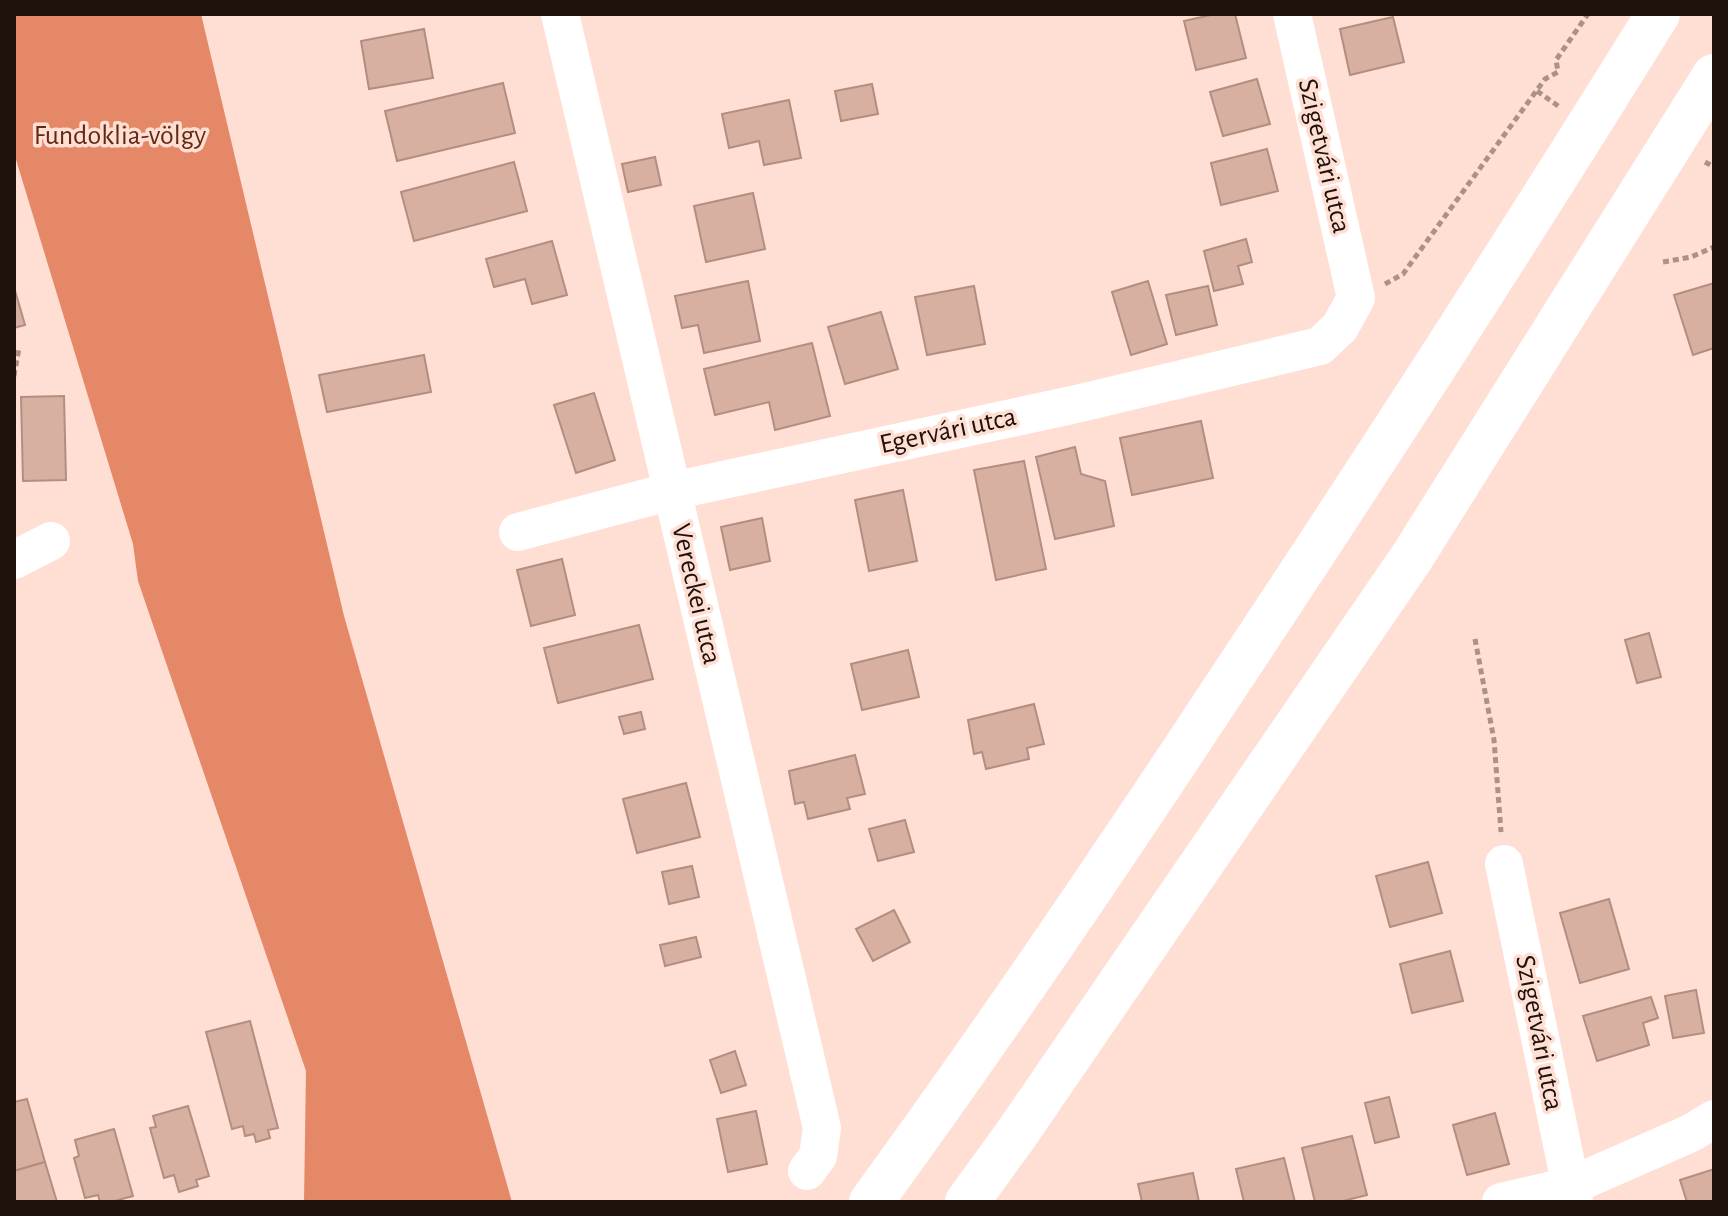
<svg xmlns="http://www.w3.org/2000/svg" width="1728" height="1216" viewBox="0 0 1728 1216" font-family="'Alegreya Sans',sans-serif">
  <style>
    .forest { fill: #e48867 }
    .building { fill: #d7b0a2; stroke: #b38e80; stroke-width: 2 }
    .lines { fill: none; stroke-linecap: round; stroke-linejoin: round }
    .path { stroke: #ab9188; stroke-width: 5; stroke-dasharray: 6 4; stroke-linecap: butt }
    .minor { stroke: #fff; stroke-width: 38 }
    .highway { stroke: #fff; stroke-width: 44 }
    .labels { text-anchor: middle; dominant-baseline: central; stroke-width: 7; stroke-linejoin: round; paint-order: stroke }
    .park-label { font-size: 28px; fill: #622811; stroke: #ffded3 }
    .street-label { font-size: 28px; fill: #1e110c; stroke: #ffded3 }
  </style>
  <rect width="100%" height="100%" fill="#ffded3"/>
  <!-- forest -->
  <path class="forest" d="M14,14H201L344,616L512,1202H304L306,1071L138,581L133,544L14,153Z"/>
  <!-- building -->
  <g class="building">
    <path d="M1215,14H1235L1246,58L1196,70L1184,21Z"/>
    <path d="M1393,17L1404,62L1350,75L1340,29Z"/>
    <path d="M424,29L433,78L369,89L361,41Z"/>
    <path d="M1257,79L1270,124L1223,136L1210,92Z"/>
    <path d="M503,83L515,133L397,161L385,111Z"/>
    <path d="M872,84L878,114L841,121L835,91Z"/>
    <path d="M789,100L801,158L764,165L759,141L729,148L722,114Z"/>
    <path d="M1267,149L1278,191L1221,205L1211,163Z"/>
    <path d="M655,157L661,185L628,192L622,164Z"/>
    <path d="M514,162L527,211L414,241L401,192Z"/>
    <path d="M753,193L765,249L706,262L694,206Z"/>
    <path d="M1246,239L1252,262L1238,266L1243,284L1214,291L1204,251Z"/>
    <path d="M552,241L567,295L532,304L525,279L494,287L486,259Z"/>
    <path d="M748,281L760,341L704,353L698,325L682,328L675,296Z"/>
    <path d="M1148,281L1167,344L1131,355L1112,292Z"/>
    <path d="M1714,283V348L1693,355L1674,295Z"/>
    <path d="M974,286L985,344L927,355L915,297Z"/>
    <path d="M1208,286L1217,325L1176,335L1166,295Z"/>
    <path d="M14,287L25,325L14,328Z"/>
    <path d="M881,312L898,369L845,384L828,327Z"/>
    <path d="M812,343L830,416L775,430L769,402L715,415L704,369Z"/>
    <path d="M424,355L431,392L327,412L319,375Z"/>
    <path d="M594,393L615,460L576,473L554,405Z"/>
    <path d="M64,396L66,480L23,481L21,397Z"/>
    <path d="M1201,421L1213,478L1132,495L1120,438Z"/>
    <path d="M1075,447L1081,474L1105,481L1114,526L1055,539L1036,457Z"/>
    <path d="M1024,461L1046,569L996,580L974,470Z"/>
    <path d="M903,490L917,561L869,571L855,500Z"/>
    <path d="M762,518L770,561L730,570L721,527Z"/>
    <path d="M562,559L575,615L531,626L517,570Z"/>
    <path d="M639,625L653,679L558,703L544,648Z"/>
    <path d="M1649,633L1661,677L1637,683L1625,640Z"/>
    <path d="M908,650L919,697L862,710L851,664Z"/>
    <path d="M1034,704L1044,744L1027,748L1029,759L986,769L982,752L974,754L968,720Z"/>
    <path d="M641,712L645,729L624,734L619,717Z"/>
    <path d="M855,755L865,794L847,798L850,809L808,819L804,802L795,804L789,771Z"/>
    <path d="M686,783L700,837L637,853L623,799Z"/>
    <path d="M905,820L914,852L878,861L869,829Z"/>
    <path d="M1428,862L1442,913L1390,927L1376,876Z"/>
    <path d="M692,866L699,897L669,904L662,872Z"/>
    <path d="M1609,899L1629,969L1580,983L1560,913Z"/>
    <path d="M894,910L910,942L873,961L856,929Z"/>
    <path d="M696,937L701,957L665,966L660,945Z"/>
    <path d="M1450,951L1463,1001L1412,1013L1400,964Z"/>
    <path d="M1696,990L1704,1033L1673,1038L1665,996Z"/>
    <path d="M1651,997L1658,1018L1643,1023L1649,1045L1597,1061L1583,1016Z"/>
    <path d="M250,1021L278,1128L268,1130L270,1138L256,1142L254,1134L245,1136L243,1126L232,1129L206,1032Z"/>
    <path d="M735,1051L746,1085L721,1093L710,1060Z"/>
    <path d="M1389,1097L1399,1137L1375,1143L1365,1103Z"/>
    <path d="M27,1099L45,1162L14,1171V1102Z"/>
    <path d="M188,1106L209,1176L196,1180L198,1186L179,1192L174,1175L164,1178L150,1128L156,1127L153,1116Z"/>
    <path d="M756,1111L767,1164L728,1172L717,1119Z"/>
    <path d="M1495,1113L1509,1164L1467,1175L1453,1125Z"/>
    <path d="M114,1129L133,1196L111,1202H100L98,1195L85,1198L74,1158L79,1156L75,1140Z"/>
    <path d="M1352,1136L1367,1195L1339,1202H1315L1302,1148Z"/>
    <path d="M1284,1158L1295,1202H1244L1236,1169Z"/>
    <path d="M45,1162L57,1202H15L14,1171Z"/>
    <path d="M1714,1169V1202H1687L1680,1180Z"/>
    <path d="M1193,1173L1199,1202H1142L1138,1184Z"/>
  </g>
  <g class="lines">
    <!-- path -->
    <g class="path">
      <path d="M1537,91L1561,108"/>
      <path d="M1705,162L1714,167"/>
      <path d="M1663,262L1691,257L1714,247"/>
      <path d="M1385,284L1403,274L1545,79L1558,72L1556,60L1588,14"/>
      <path d="M14,376L19,348"/>
      <path d="M1475,639L1494,740L1501,832"/>
    </g>
    <!-- minor -->
    <g class="minor">
      <path d="M560,14L822,1128L818,1156L807,1171"/>
      <path d="M518,532L672,491L1072,405L1320,346L1340,327L1356,298L1292,14"/>
      <path d="M14,560L51,541"/>
      <path d="M1504,864L1574,1202"/>
      <path d="M1501,1202L1570,1186L1691,1133L1714,1119"/>
    </g>
    <!-- highway -->
    <g class="highway">
      <path d="M871,1202C989,1040 1102,874 1212,707C1364,478 1513,248 1658,14"/>
      <path d="M967,1202L1015,1136L1412,557L1714,76"/>
    </g>
  </g>
  <g class="labels">
    <!-- park labels -->
    <g class="park-label">
      <text x="120" y="136">Fundoklia-völgy</text>
    </g>
    <!-- street labels -->
    <g class="street-label">
      <text transform="translate(1324 156) rotate(77)">Szigetvári utca</text>
      <text transform="translate(948 431) rotate(-12)">Egervári utca</text>
      <text transform="translate(696 594) rotate(77)">Vereckei utca</text>
      <text transform="translate(1539 1033) rotate(79)">Szigetvári utca</text>
    </g>
  </g>
  <!-- border -->
  <rect width="1728" height="1216" fill="none" stroke="#1e110c" stroke-width="32"/>
</svg>
